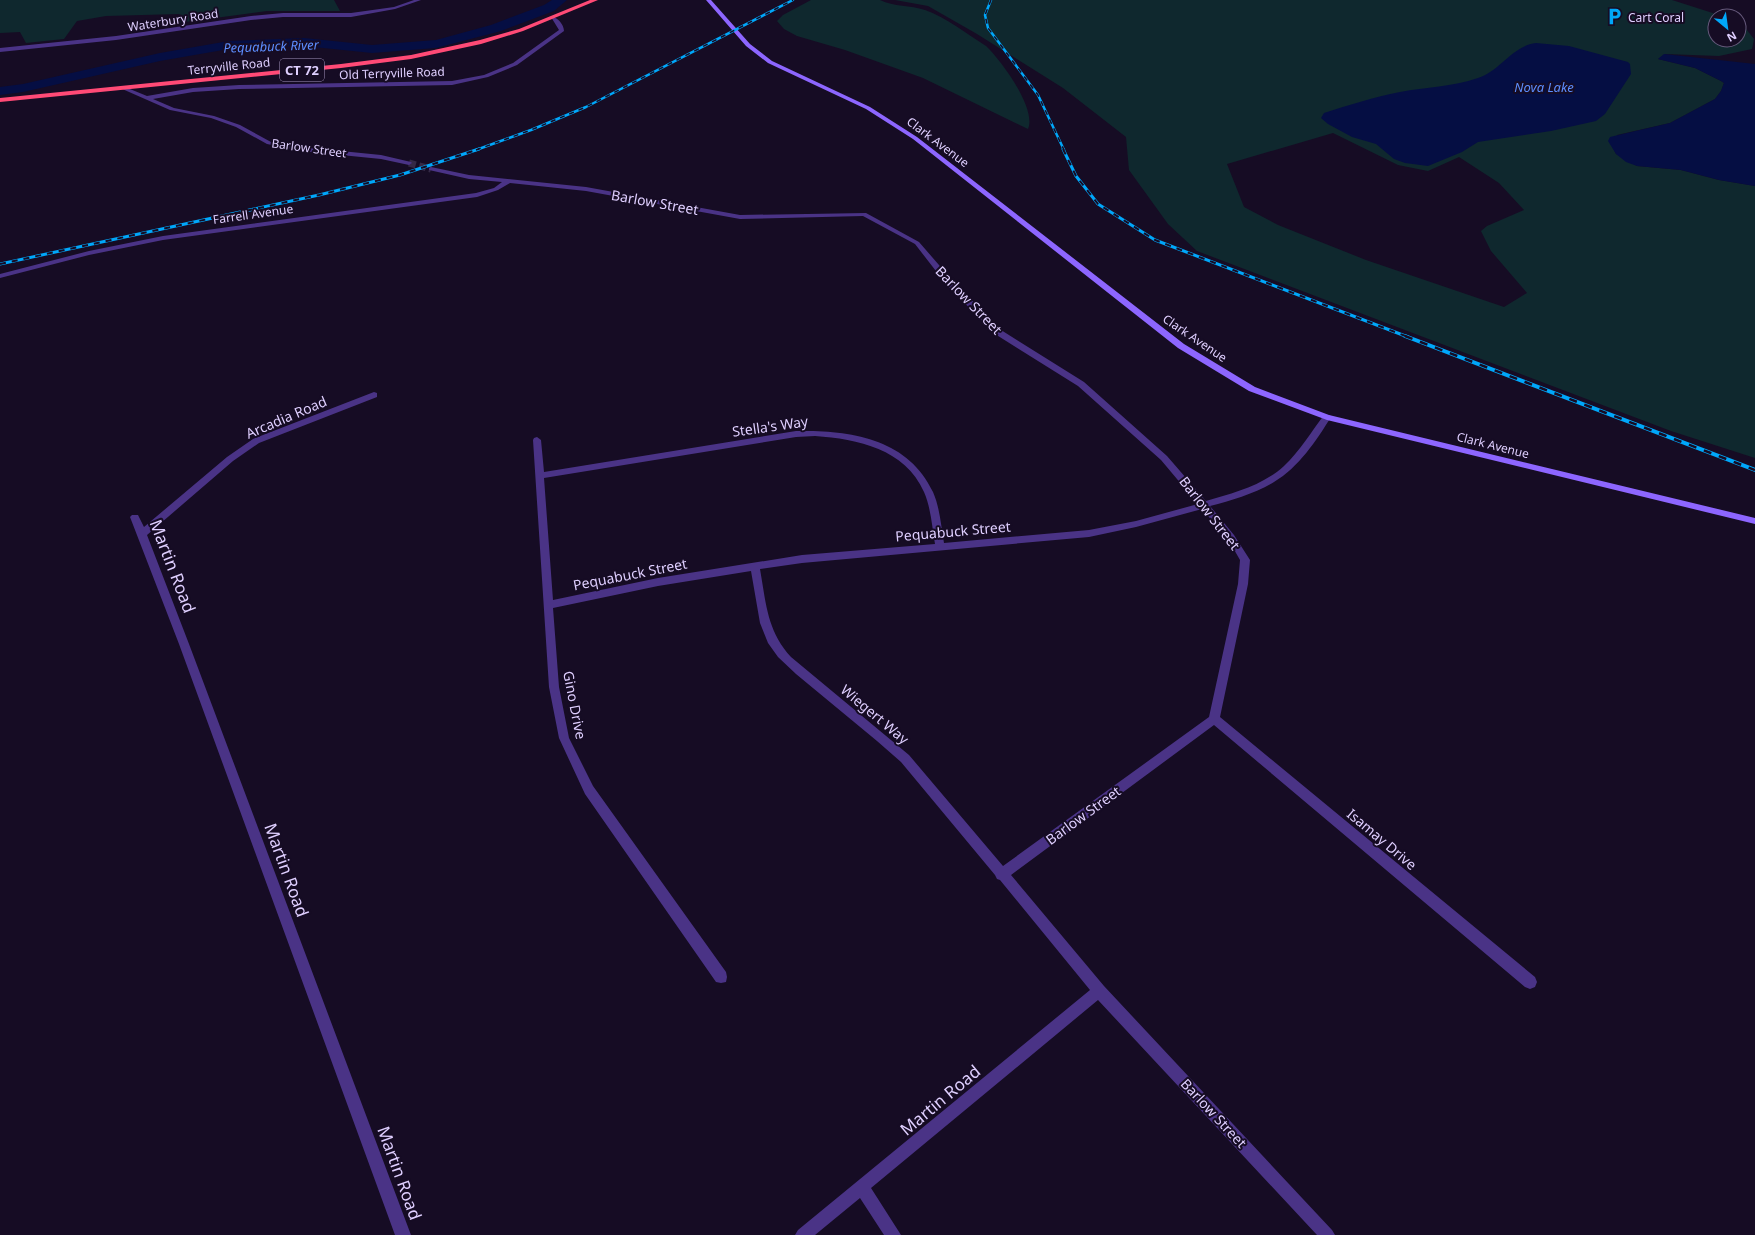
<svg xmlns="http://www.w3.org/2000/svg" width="1755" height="1235" viewBox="0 0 1755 1235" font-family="'Noto Sans',sans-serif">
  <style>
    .green { fill: #0f282e; fill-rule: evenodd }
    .water { fill: #050e43 }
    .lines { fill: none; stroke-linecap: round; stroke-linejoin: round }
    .river { fill: #050e43; fill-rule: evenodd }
    .street-tunnel { stroke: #342945; stroke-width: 7; stroke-dasharray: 7 3.5; stroke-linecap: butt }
    .street { fill: #4a3386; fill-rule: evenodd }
    .secondary { fill: #8d66ff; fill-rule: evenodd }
    .highway { fill: #ff4a76; fill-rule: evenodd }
    .rail-far2-casing { stroke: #00a7fa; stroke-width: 2.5 }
    .rail-far1-casing { stroke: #00a7fa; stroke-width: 3 }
    .rail-casing { stroke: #00a7fa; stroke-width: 4 }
    .rail-far2 { stroke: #160c24; stroke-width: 1.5; stroke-dasharray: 5; stroke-linecap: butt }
    .rail-far1 { stroke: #160c24; stroke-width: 2; stroke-dasharray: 6; stroke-linecap: butt }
    .rail { stroke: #160c24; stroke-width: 2.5; stroke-dasharray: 8; stroke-linecap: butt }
    .labels { text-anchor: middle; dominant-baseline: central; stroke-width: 4; stroke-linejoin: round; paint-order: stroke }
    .far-poi-label { font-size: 12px; fill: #dfcfff; stroke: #160c24; text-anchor: start }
    .far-street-label { font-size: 12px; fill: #dfcfff; stroke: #160c24 }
    .far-water-label { font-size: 13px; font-style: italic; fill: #5d8eff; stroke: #160c24 }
    .shield { fill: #160c24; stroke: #a394bd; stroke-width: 1 }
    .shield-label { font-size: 13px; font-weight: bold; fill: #dfcfff }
    .street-label { font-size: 14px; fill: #dfcfff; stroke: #160c24 }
    .near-street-label { font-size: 17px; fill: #dfcfff; stroke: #160c24 }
  </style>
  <rect width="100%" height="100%" fill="#160c24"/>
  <!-- green -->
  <g class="green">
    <path d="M0,0H334L340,11H267L148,27L186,18L179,14L106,16L77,21L64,39L26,43L20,32L0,33Z"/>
    <path d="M811,0H880C894,7 910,5 925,10C947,18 967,34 986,46C1001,60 1037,109 1028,129L923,78L845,50L797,36L784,29L777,21L783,15Z"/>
    <path d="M895,0H1672L1722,16H1715V40H1739V23L1743,25L1754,39L1752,49L1719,56L1665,54L1658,59L1695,68L1721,81L1724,83L1721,91L1715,99L1670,123L1617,135L1613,148L1616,154L1637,166L1681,170L1719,180L1755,186V458L1671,431L1197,251L1168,224L1129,170L1126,137L1063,88L977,34L928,6ZM1333,133L1398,165L1428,171L1459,157L1499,183L1524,210L1487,226L1481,231L1491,251L1527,293L1504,307L1366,260L1278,225L1244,207L1227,164Z"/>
  </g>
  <!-- water -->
  <g class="water">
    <path d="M1536,43L1569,46L1628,62L1630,64L1631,74L1605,114L1596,121L1551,131L1478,142L1462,152L1428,166L1405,163L1394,159L1376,144L1352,137L1328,124L1321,118L1324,113C1349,105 1374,97 1400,92C1426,87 1452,87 1478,78C1500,71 1512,46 1536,43Z"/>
    <path d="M1664,54L1755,64V186L1719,180L1681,170L1637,166L1626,162L1616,154L1608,141L1610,137L1670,123L1715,99L1721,91L1724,83L1721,81L1695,68L1658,59Z"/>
  </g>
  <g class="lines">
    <!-- river -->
    <path class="river" d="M552,0H567L554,11L501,31L436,48L372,53L304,46L229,49L160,61L23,92L0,95V87L23,84L160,53L229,41L304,38L372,45L436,40L491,25L544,5Z"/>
    <!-- street-tunnel -->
    <path class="street-tunnel" d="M409,163L431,169"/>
    <!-- street -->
    <g class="street">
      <path d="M414,0H421L395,9L351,17H283L251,20L116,40L0,52V48L116,36L251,16L283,13H351L394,7Z"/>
      <path d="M551,17C558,17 564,25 564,31L517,65L488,77L452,85L239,89L193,92L153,99L174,108L214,116L240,125L271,142L301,147L381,155L411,162L412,163L409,165L381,159L301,151L267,144L236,127L211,118L170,110L120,88L125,87L147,96L193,88L239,85L452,81L484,75L513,63L559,30Z"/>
      <path d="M431,167L469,175L586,187L740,215L866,213L919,242L952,280L1001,330L1084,382L1167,456L1206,501C1233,493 1262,486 1284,466C1300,451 1311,432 1324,415H1330L1331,417C1316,441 1299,467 1274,482C1254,494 1232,500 1210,506L1234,535L1250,560L1248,584L1220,717L1535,977L1537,982L1535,987L1530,989L1525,987L1214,725L1011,875L1104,986L1332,1230L1335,1235H1317L1098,1000L871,1188L901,1235H884L860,1198L815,1235H795L798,1230L1090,990L1000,880L997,879L995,875L901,762L877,741L796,674L778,657L768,643L760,623L751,571L658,586L553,608L559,687L569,738L593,786L726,972L727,977L726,982L721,983L716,982L585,794L559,738L549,687L533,440L534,438L537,437L541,440L544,472L796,431C849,430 908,438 933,492C940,508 941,526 944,543L1089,530L1136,521L1198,504L1161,460L1078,386L995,334L946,284L915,244L863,216L740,219L586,191L510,183L498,190L477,197L163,240L89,255L0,278V274L89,251L163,236L476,193L494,188L502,182L469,179L429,170V168ZM815,436C858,439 905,449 924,492C931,508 932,527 935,544L802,555L658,578L553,600L544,478L796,437ZM1202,509L1228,539L1240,560L1238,584L1209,717L1003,866L909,755L791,657C767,631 766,603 760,569L802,563L1089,537L1136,527Z"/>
      <path d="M374,392L377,393V397L259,443L233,461L147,535L189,644L411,1235H395L179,644L130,517L132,515H138L144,527L227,457L253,439Z"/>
    </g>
    <!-- secondary -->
    <path class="secondary" d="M706,0H711L750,44L772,61L870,107L917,137L1184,344L1255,387L1329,415L1755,518V524L1327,420L1249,391L1178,348L913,139L866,109L768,63L746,46Z"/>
    <!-- highway -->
    <path class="highway" d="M590,0H598L523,31L481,44L411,59L341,68L0,102V98L341,64L411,55L480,40L519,29Z"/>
    <defs>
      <g id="rail-far2">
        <path d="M991,0L985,15L988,28L1038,95L1064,150"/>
        <path d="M476,150L531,130L586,107L793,0"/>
      </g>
      <g id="rail-far1">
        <path d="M1063,149L1076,176L1098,204L1155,240L1408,337"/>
        <path d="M0,264L319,195L400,175L479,149"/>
      </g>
      <path id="rail" d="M1405,336L1755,470"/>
    </defs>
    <!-- rail-far2 casing -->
    <use href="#rail-far2" class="rail-far2-casing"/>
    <!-- rail-far1 casing -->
    <use href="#rail-far1" class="rail-far1-casing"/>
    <!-- rail casing -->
    <use href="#rail" class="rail-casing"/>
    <!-- rail-far2 -->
    <use href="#rail-far2" class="rail-far2"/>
    <!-- rail-far1 -->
    <use href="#rail-far1" class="rail-far1"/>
    <!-- rail -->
    <use href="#rail" class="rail"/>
  </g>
  <!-- icons -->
  <defs>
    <symbol id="parking-bare" viewBox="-9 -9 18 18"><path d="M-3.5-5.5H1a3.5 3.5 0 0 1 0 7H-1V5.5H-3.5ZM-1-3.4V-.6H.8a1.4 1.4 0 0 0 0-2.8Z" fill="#00a7fa" stroke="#160c24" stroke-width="2.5" paint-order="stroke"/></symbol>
  </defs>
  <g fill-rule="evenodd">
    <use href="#parking-bare" x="1602" y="4" width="25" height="25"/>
  </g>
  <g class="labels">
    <!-- far-poi labels -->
    <g class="far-poi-label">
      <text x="1628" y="17">Cart Coral</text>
    </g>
    <!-- far-street labels -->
    <g class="far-street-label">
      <text transform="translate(173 20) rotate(-9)">Waterbury Road</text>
      <text transform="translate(229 66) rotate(-6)">Terryville Road</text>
      <text transform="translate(392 73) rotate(-2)">Old Terryville Road</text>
      <text transform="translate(938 142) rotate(37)">Clark Avenue</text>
      <text transform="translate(309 148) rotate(8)">Barlow Street</text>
      <text transform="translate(253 214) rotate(-8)">Farrell Avenue</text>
      <text transform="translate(1195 338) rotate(34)">Clark Avenue</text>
      <text transform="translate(1493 445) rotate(14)">Clark Avenue</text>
    </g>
    <!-- far-water labels -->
    <g class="far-water-label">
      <text transform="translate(271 46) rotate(-2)">Pequabuck River</text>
      <text x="1544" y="87">Nova Lake</text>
    </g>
    <!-- shield labels -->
    <rect class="shield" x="280" y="59" width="44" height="22" rx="3"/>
    <g class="shield-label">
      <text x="302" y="70">CT 72</text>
    </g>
    <!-- street labels -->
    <g class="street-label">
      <text transform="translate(655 202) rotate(10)">Barlow Street</text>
      <text transform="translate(969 300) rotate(46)">Barlow Street</text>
      <text transform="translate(286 417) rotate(-23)">Arcadia Road</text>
      <text transform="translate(770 426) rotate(-8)">Stella's Way</text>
      <text transform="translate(1210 513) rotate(52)">Barlow Street</text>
      <text transform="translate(953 531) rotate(-5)">Pequabuck Street</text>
      <text transform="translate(630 574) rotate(-11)">Pequabuck Street</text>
      <text transform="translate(575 705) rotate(79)">Gino Drive</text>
      <text transform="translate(875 714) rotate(40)">Wiegert Way</text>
      <text transform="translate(1083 815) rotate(-36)">Barlow Street</text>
      <text transform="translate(1382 839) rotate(40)">Isamay Drive</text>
      <text transform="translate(1214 1113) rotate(47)">Barlow Street</text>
    </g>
    <!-- near-street labels -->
    <g class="near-street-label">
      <text transform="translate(173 566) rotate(69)">Martin Road</text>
      <text transform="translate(287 870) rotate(70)">Martin Road</text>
      <text transform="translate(940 1100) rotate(-40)">Martin Road</text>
      <text transform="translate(400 1173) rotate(70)">Martin Road</text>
    </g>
  </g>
  <!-- north arrow -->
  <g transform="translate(1727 28) rotate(151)"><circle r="19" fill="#160c24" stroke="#665a7c"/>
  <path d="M0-3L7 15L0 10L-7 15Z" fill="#00a7fa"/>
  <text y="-6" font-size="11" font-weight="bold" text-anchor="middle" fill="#dfcfff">N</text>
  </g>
</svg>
